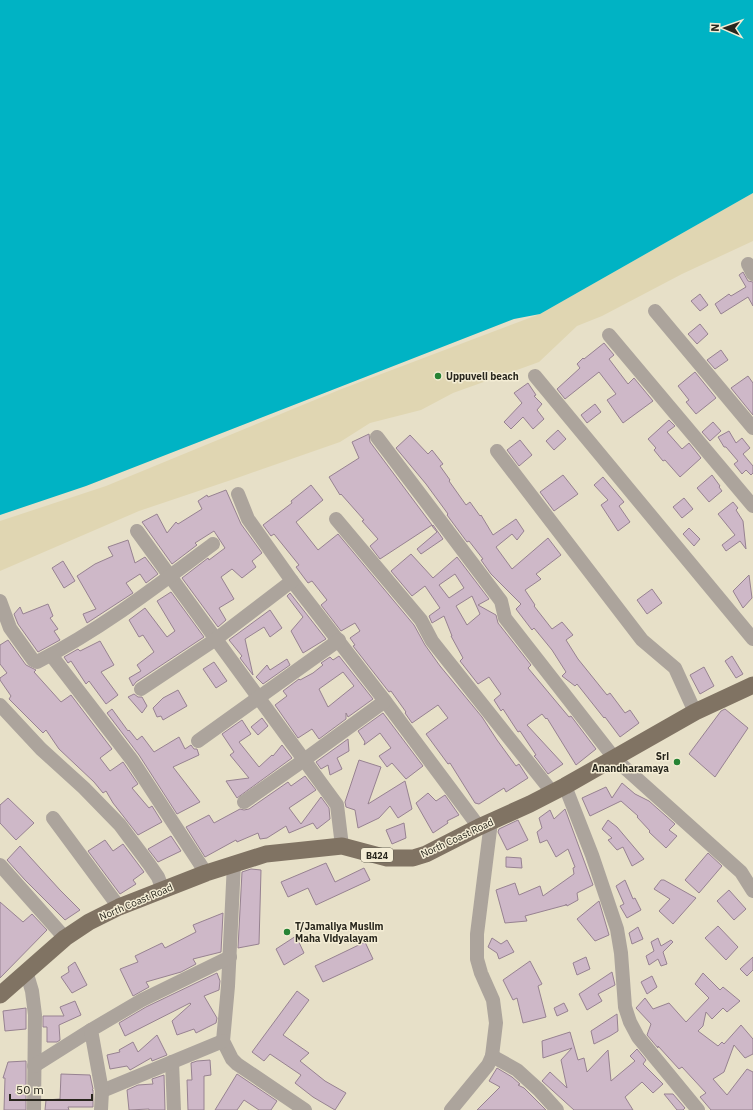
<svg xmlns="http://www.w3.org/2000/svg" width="753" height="1110" viewBox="0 0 753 1110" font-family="'IBM Plex Sans',sans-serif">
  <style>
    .sand { fill: #e0d6b2 }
    .water { fill: #00b3c4 }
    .building { fill: #ceb8c8; stroke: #978291; fill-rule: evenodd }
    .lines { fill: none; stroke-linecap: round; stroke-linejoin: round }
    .minor { stroke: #aca49c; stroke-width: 14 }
    .major { stroke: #807363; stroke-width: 17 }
    .poi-dot { fill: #268334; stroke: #f4edd5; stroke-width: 1.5 }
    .labels { text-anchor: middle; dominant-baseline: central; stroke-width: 3; stroke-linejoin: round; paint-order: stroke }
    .shield { fill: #f4edd5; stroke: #656254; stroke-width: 1 }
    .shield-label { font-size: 9px; font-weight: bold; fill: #28261d }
    .poi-label { font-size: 10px; font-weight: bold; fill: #28261d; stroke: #f4edd5; text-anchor: start }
    .street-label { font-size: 10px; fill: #28261d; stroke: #f4edd5 }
  </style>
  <rect width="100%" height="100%" fill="#e7e0c8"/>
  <!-- sand -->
  <path class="sand" d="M753,193V241L682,274L602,316L577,326L539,362L453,393L421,410L370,423L340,442L237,478L139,511L0,571V521L106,486L339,390L540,314Z"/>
  <!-- water -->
  <path class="water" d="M0,0H753V193L540,314L514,319L86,486L0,515Z"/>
  <!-- building -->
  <g class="building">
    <path d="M743,272L748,281L753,282V306L748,297L721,314L715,304L729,294L731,296L746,287L739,275Z"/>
    <path d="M700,294L708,305L700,311L691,301Z"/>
    <path d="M700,324L708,334L697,344L688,334Z"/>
    <path d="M604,343L614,355L609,359L628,384L634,378L653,401L623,423L607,400L616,394L599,372L565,399L557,389L580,368L577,364L583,358L584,359Z"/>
    <path d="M721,350L728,360L715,369L707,360Z"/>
    <path d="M695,372L716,398L696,414L686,402L689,400L678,386Z"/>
    <path d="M748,376L753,383V415L731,388Z"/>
    <path d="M528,383L536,395L534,396L542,404L537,410L544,419L533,429L523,417L511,429L504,422L522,403L514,393Z"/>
    <path d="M595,404L601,412L587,423L581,415Z"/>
    <path d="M669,420L675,426L667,432L682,449L689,443L701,458L680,477L665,460L663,461L654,450L656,448L648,439Z"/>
    <path d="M713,422L721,431L710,441L702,432Z"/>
    <path d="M558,430L566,439L554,450L546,441Z"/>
    <path d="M729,431L736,443L742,438L750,448L743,454L753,466V473L751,475L746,470L742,474L734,464L738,461L726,447H724L718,437Z"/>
    <path d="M369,434L370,442L432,525L380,559L370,546L378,539L362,521L364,520L341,494L340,495L329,477L359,458L352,442Z"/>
    <path d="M410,435L428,454L432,450L443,464L440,466L450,480L449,481L466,505L470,502L480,516L481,515L493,535L516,519L524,531L517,540L512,534L496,547L512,569L548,538L561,555L536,574L541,579L525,590L535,605L534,606L552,629L562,622L573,635L566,640L578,659L607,695L610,693L625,713L630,710L639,723L620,737L605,717L604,718L577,684L575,686L562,676L566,672L552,650L534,628L532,630L516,609L521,604L491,574L481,560L483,559L469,541L467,542L447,515L448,514L426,484L396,448Z"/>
    <path d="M520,440L532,455L519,466L507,450Z"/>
    <path d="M563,475L578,494L554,511L540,492Z"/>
    <path d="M712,475L720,486L719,487L722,491L709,502L697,488Z"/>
    <path d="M603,477L624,502L619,506L630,522L618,531L601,505L608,500L594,485Z"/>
    <path d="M311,485L323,500L296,522L318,550L338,534L414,625L425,645L440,666L482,717L497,740L516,766L519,764L528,778L506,792L504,788L479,804L475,803L450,763L448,764L426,734L448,718L438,705L412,723L405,713L406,712L391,691L389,692L353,646L355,645L350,638L360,631L355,623L341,631L321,605L327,600L312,581L308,583L296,567L299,565L274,534L271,536L263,525L292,503L291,501Z"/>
    <path d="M226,490L241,524L262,553L252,561L256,567L242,578L232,569L221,577L234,599L219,608L226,620L218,627L182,578L208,558L209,560L225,548L214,531L195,543L197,545L172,564L142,522L157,514L167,533L176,522L178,524L202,509L198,501L207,495L208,497Z"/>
    <path d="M684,498L693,509L682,518L673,507Z"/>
    <path d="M733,502L738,508L736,510L743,521L746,549L740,541L726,551L722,545L735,535L718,514Z"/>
    <path d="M433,525L443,539L421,554L417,549L437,532L432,526Z"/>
    <path d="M689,528L700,539L694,546L683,534Z"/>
    <path d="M128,540L135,563L145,557L158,574L146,583L140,574L126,583L133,593L87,623L83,614L96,609L77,576L95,564L113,556L108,547Z"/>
    <path d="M411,554L433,578L457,557L489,599L478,605L496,615L498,623L531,665L528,668L569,717L571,716L596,749L576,765L547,718L546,719L542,714L527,725L563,764L548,774L536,758L534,756L536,755L520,731L518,732L503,709L501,711L494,700L501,694L489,677L478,684L460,661L463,658L451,636H452L444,616L432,623L429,616L440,608L425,586L412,596L391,571ZM455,574L464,588L449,598L439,585ZM472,596L480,614L467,625L456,606Z"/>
    <path d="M63,561L75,581L64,588L52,568Z"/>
    <path d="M749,575L752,598L743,608L733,591Z"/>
    <path d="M652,589L662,603L647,614L637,600Z"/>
    <path d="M171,592L204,637L136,682L133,686L129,678L141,671L137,665L154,652L143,635L139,637L129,620L145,608L167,637L175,631L157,601Z"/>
    <path d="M290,593L326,639L303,653L291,631L303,617L287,596Z"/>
    <path d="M48,604L53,616L50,618L58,629L54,631L60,640L38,652L18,624L14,614L20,607L23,614Z"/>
    <path d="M270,610L282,628L270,637L264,627L245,639L253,675L240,658L242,656L229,640Z"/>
    <path d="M8,640L26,665L36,670L34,672L61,702L71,695L112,749L100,758L110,771L123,762L138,784L132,788L149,808L152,806L162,822L138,835L113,803L106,791L103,793L94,782L59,749L46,730L43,733L9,699L11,696L0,680V678L7,673L0,664V645Z"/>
    <path d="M100,641L114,665L101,672L118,695L106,704L89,681L86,684L71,661L68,663L64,657L78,649L80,651Z"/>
    <path d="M339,656L373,699L348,717L346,713V719L319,739L312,729L298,738L275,705L287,696L283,691L299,679L300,680L313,673L323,665L321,663L330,657L333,660ZM343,672L354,686L328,707L319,689Z"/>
    <path d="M732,656L743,674L736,678L725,661Z"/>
    <path d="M287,659L290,665L263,684L256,677L267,665L270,670Z"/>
    <path d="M214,662L227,681L216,688L203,669Z"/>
    <path d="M704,667L714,686L700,694L690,675Z"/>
    <path d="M178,690L187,706L163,720L161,716L157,717L153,708L163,698Z"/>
    <path d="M134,694L138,697H142L147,706L142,713L128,697Z"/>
    <path d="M112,709L128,731L129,730L137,740L142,736L154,752L179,737L185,749L191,745L194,749H197L199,755L173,767L200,802L177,814L139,755L107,713Z"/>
    <path d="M725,709L748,728L715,777L689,754L721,711Z"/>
    <path d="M383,713L423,766L406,779L392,763L387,767L379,756L391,748L380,733L364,745L365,742L358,731Z"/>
    <path d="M262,718L268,726L258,735L251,727Z"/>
    <path d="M242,720L251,734L239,742L259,767L272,755L273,756L282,745L292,758L237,798L226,781L249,778L230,755L234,752L222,734Z"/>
    <path d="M348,739L349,751L337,758L342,769L330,775L328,765L321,769L316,762Z"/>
    <path d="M359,760L381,767L368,804L405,781L412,809L398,818L390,806L379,818L358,828L355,810L346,807L345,802Z"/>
    <path d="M305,776L316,790L289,808L301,824L321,797L329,808L330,819L317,829L313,823L289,833L286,826L267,838L260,839L258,833L237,842L236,840L205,857L186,827L209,815L214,823L240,809L244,810L249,809L288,782L291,786Z"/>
    <path d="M622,783L635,794L649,801L675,824L669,830L677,836L666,848L649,832L650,831L637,817L638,816L621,801L590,816L582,798L606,787L612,798Z"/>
    <path d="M428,793L436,801L445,795L459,815L447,821L448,823L433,833L416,803Z"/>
    <path d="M8,798L34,823L16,840L0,823V805Z"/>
    <path d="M565,809L593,885L577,893L578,900L567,906L566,904V905L525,916L527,921L505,923L496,890L515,883L519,895L540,886L543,896L574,874L573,868L575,867L568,849L556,857L547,840L540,843L537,832L542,828L539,818L550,810L554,819Z"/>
    <path d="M518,820L528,840L507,850L498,832L499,829Z"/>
    <path d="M608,820L617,827L644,859L632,866L623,847L617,850L608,840L612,838L602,829Z"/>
    <path d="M404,823L406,838L392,844L386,830Z"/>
    <path d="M171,836L181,851L158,862L148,849Z"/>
    <path d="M105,840L113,851L123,844L144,872L133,880L136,884L120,894L88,851Z"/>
    <path d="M20,846L60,890L80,910L65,920L25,880L7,860Z"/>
    <path d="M708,853L722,866L699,893L685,880Z"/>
    <path d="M506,857L521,858L522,868L506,867Z"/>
    <path d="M326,863L335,882L364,868L370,880L316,905L308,888L288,897L281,882Z"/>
    <path d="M251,869L261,870L259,944L238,948L242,872Z"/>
    <path d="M625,880L633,899L635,898L641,910L627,918L620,906L624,904L616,886Z"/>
    <path d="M661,880H664L696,898L673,924L659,911L670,899L654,889Z"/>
    <path d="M729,890L746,909L734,920L717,901Z"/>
    <path d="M599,901L609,935L595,941L577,919Z"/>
    <path d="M0,902L23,922L32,914L47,930L0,978Z"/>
    <path d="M223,913L221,952L193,959L196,964L181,972L146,982L149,987L133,996L120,969L138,962L135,956L162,943L165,948L196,932L193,925Z"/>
    <path d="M718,926L738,947L726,960L705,938Z"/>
    <path d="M638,927L643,939L632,944L629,933Z"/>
    <path d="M296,936L304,953L284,965L276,949Z"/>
    <path d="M492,938L501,944L507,940L514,952L499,959L497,953L488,947Z"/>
    <path d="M658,938L661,946L671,940L673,942L663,952L667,964L661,966L658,959L649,965L646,956L654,951L651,942Z"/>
    <path d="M365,942L373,959L323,982L315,966Z"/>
    <path d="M586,957L590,969L577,975L573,963Z"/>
    <path d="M753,957V970L747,976L740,969Z"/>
    <path d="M530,961L542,984L538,986L546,1017L523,1023L517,998L513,1000L503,980Z"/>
    <path d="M75,962L87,985L72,993L61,977L69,972L68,967Z"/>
    <path d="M612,972L615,985L598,994L602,1001L587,1010L579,994Z"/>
    <path d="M217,973L220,981L219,990L204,996L217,1018L216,1023L196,1033L194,1029L177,1035L172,1021L191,1004L190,1003L125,1036L119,1023L146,1007Z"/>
    <path d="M703,973L720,990L723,987L740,1001L727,1012L723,1008L712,1019L706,1012L703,1026L698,1031L718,1046L722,1042L724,1044L741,1025L753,1039V1054L745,1058L734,1045L724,1072L713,1079L727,1095L747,1069L753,1072V1110H711L700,1097L706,1093L682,1067L679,1069L658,1046V1048L647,1035L651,1024L636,1008L645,998L653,1009L669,1003L686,1022L709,998L695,984Z"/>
    <path d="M652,976L657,987L647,994L641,982Z"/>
    <path d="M297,991L309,1000L283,1035L309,1053L300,1061L325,1081L346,1093L335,1110L313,1097L295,1083L301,1075L270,1054L264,1061L252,1052Z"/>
    <path d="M75,1001L81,1015L59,1025L60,1040L57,1042H47V1027H43V1016H64L60,1007Z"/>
    <path d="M564,1003L568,1011L557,1016L554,1008Z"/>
    <path d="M26,1008V1029L5,1031L3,1011Z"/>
    <path d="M617,1014L618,1031L610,1036L594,1044L591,1031Z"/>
    <path d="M570,1032L578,1060L584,1058L587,1072L608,1050L611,1081L635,1061L630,1056L637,1049L646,1060L643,1064L663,1084L653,1093L642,1082L625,1097L633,1110H574L542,1081L550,1072L567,1088L561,1060L572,1048L543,1058L542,1041Z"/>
    <path d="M157,1035L167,1055L152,1061L151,1058L130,1070L127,1066L110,1069L107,1055L120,1052L119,1050L133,1042L138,1052Z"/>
    <path d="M210,1060L211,1075L204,1076V1110H188L187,1080H192L191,1063L197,1061Z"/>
    <path d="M26,1061V1110H4L5,1078H3L8,1062Z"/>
    <path d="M497,1068L512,1077L520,1084L518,1085L524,1088L546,1110H477L500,1087L489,1081Z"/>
    <path d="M61,1074L90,1075L93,1089L92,1090H93V1107H68L69,1110H45L46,1100L60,1099Z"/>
    <path d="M237,1074L277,1101L271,1110H259L244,1100L237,1110H215Z"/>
    <path d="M164,1075L165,1110H149V1109L129,1110L127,1090L138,1085L153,1084L152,1079Z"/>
    <path d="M664,1094H673L685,1108L683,1110H677Z"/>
  </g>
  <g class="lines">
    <!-- minor -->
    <g class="minor">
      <path d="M748,264L753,274"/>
      <path d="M655,311L753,428"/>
      <path d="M609,335L753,506"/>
      <path d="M535,376L753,639"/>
      <path d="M377,437L501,601L505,618L615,759L741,872L753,891"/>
      <path d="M497,451L642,640L675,668L695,712"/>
      <path d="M238,494L248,519L292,581L385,701L479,827"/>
      <path d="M336,519L421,620L432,641L552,792"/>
      <path d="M137,531L337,805L342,846"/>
      <path d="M0,601L10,628L33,660L37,662C100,630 157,586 213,544"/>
      <path d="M51,655L132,760L206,873"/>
      <path d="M141,689L216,639L292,581"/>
      <path d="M0,705L41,749L84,788L120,825L149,864L158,877L163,890"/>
      <path d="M198,741L339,640"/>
      <path d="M565,786L592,855L617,929L621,953L625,1007L630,1022L638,1037L698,1110"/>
      <path d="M244,802L304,760L385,701"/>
      <path d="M53,818L119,907"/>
      <path d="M234,863L228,986L223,1041L232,1059L237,1064L305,1110"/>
      <path d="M0,865L65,938"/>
      <path d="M26,971L32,991L35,1015L34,1110"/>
      <path d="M492,1056L517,1070L539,1090L557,1110"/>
      <path d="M172,1062L174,1110"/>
      <path d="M34,1066L91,1030"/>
      <path d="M102,1091L223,1041"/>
      <path d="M101,1110L102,1091L91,1030L142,1000L230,957"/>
      <path d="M451,1110L488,1065L492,1056L496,1023L493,1000L481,973L477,959V934L491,822"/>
    </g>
    <!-- major -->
    <path class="major" d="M0,995L65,938L89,922L119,907L206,873L266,854L342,846L387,858H413L426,854L479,827L530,804L565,786L695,712L753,685"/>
  </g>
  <!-- markers -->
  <g class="poi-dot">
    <circle cx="438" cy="376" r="4"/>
    <circle cx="677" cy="762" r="4"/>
    <circle cx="287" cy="932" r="4"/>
  </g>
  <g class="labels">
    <!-- shield labels -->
    <rect class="shield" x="361" y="848" width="32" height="14" rx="3"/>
    <g class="shield-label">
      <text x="377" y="855">B424</text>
    </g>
    <!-- poi labels -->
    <g class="poi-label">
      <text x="446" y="376">Uppuveli beach</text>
      <text x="669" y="756" text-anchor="end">Sri<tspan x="669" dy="12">Anandharamaya</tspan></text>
      <text x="295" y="926">T/Jamaliya Muslim<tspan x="295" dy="12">Maha Vidyalayam</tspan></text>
    </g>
    <!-- street labels -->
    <g class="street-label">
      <text transform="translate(457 838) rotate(-25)">North Coast Road</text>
      <text transform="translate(136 902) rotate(-23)">North Coast Road</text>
    </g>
  </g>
  <!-- north arrow -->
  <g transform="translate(725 28) rotate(272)" stroke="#f4edd5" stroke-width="3" paint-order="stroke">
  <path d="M0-3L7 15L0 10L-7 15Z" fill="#28261d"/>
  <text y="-6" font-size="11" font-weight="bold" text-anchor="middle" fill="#28261d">N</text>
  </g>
  <!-- scale -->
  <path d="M10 1094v6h82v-6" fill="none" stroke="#28261d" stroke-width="2"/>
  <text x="16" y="1094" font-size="12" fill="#28261d" stroke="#f4edd5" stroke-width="3" paint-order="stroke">50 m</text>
</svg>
